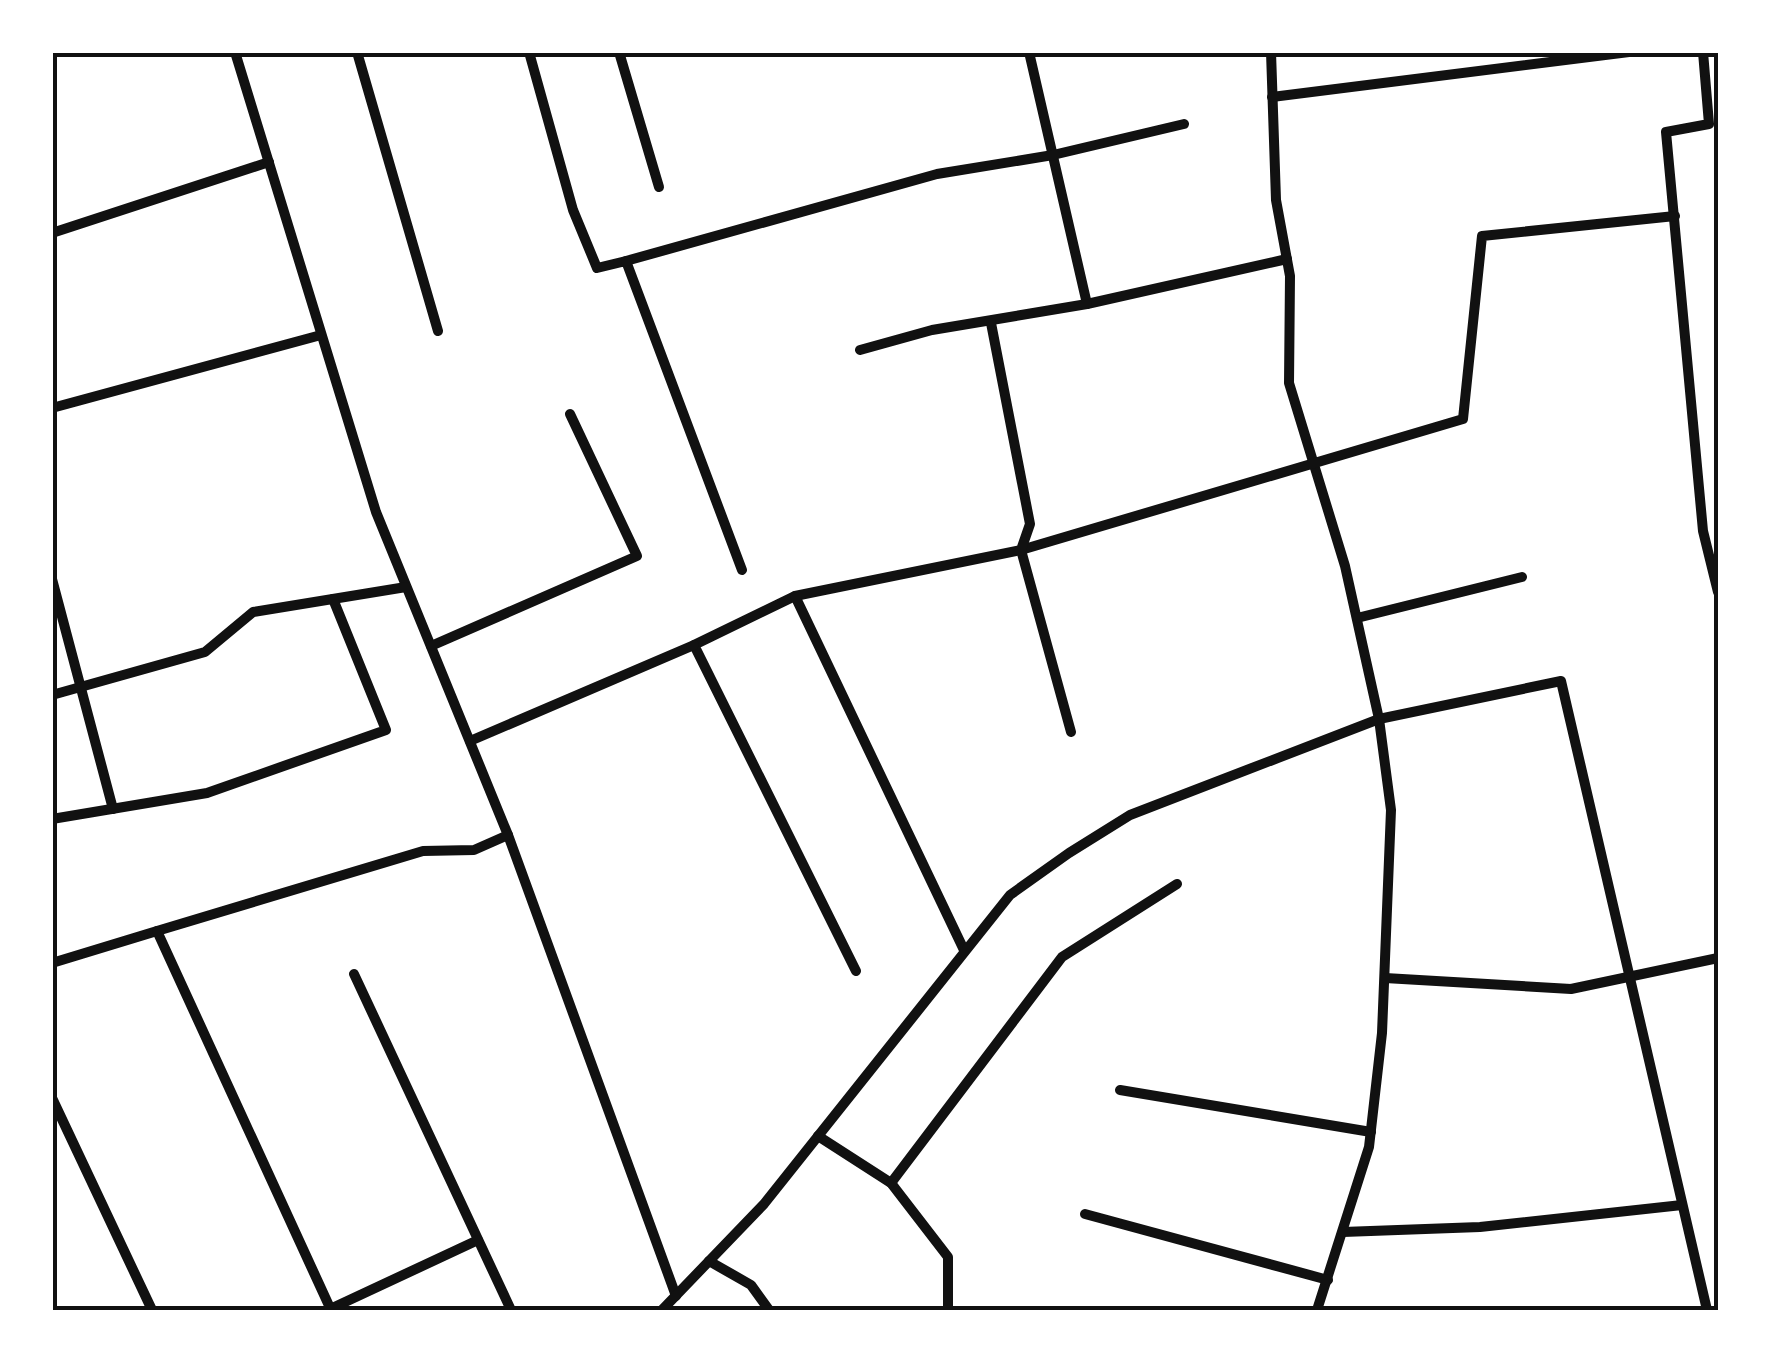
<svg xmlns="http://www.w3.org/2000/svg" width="1771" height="1363" viewBox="0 0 1771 1363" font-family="Arial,sans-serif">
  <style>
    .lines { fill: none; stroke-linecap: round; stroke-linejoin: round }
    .minor { stroke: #111; stroke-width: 10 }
    .neatline { fill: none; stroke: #111; stroke-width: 4 }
  </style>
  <rect width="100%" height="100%" fill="#fff"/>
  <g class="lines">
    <!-- minor -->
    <g class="minor">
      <path d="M235,52L376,512L508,835L676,1296"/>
      <path d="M357,52L438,331"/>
      <path d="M529,52L573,210L597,268L626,261L742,570"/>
      <path d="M619,52L659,187"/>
      <path d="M1029,52L1087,304L1287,259"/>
      <path d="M1271,52L1276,200L1290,276L1289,383L1345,566L1379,719L1391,810L1382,1033L1369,1147L1317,1310"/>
      <path d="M1703,52L1709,124L1666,132L1703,531L1718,592"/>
      <path d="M1272,97L1629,52"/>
      <path d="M52,233L269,162"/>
      <path d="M626,261L937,174L1053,155L1184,124"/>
      <path d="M860,350L932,330L1087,304"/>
      <path d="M52,408L321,335"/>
      <path d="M52,579L113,809"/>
      <path d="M795,596L694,645L856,971"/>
      <path d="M1357,618L1522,577"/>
      <path d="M431,646L637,556L570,414"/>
      <path d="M52,695L205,652L253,612L406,587"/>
      <path d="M1071,732L1021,550L1463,419L1482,236L1675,216"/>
      <path d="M470,741L694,645"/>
      <path d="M52,819L207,793L386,730L333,599"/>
      <path d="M964,950L795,596L1021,550L1030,524L991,323"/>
      <path d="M52,963L157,931"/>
      <path d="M354,974L511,1310"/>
      <path d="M1385,978L1571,989L1718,958"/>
      <path d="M1120,1090L1371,1132"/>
      <path d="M52,1098L152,1310"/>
      <path d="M818,1136L891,1183L948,1257V1310"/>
      <path d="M891,1183L1062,957L1177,884"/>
      <path d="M1085,1214L1328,1280"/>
      <path d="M1343,1232L1480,1227L1682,1205"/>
      <path d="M709,1261L751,1285L769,1310"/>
      <path d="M328,1310L478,1240"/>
      <path d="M331,1310L157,931L423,851L474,850L508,835"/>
      <path d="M662,1310L764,1204L1010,895L1069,853L1130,815L1379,719L1561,681L1707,1310"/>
    </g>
  </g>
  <!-- border -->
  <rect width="1771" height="1363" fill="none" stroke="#ffffff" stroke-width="110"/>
  <rect x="55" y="55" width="1661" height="1253" class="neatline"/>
</svg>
